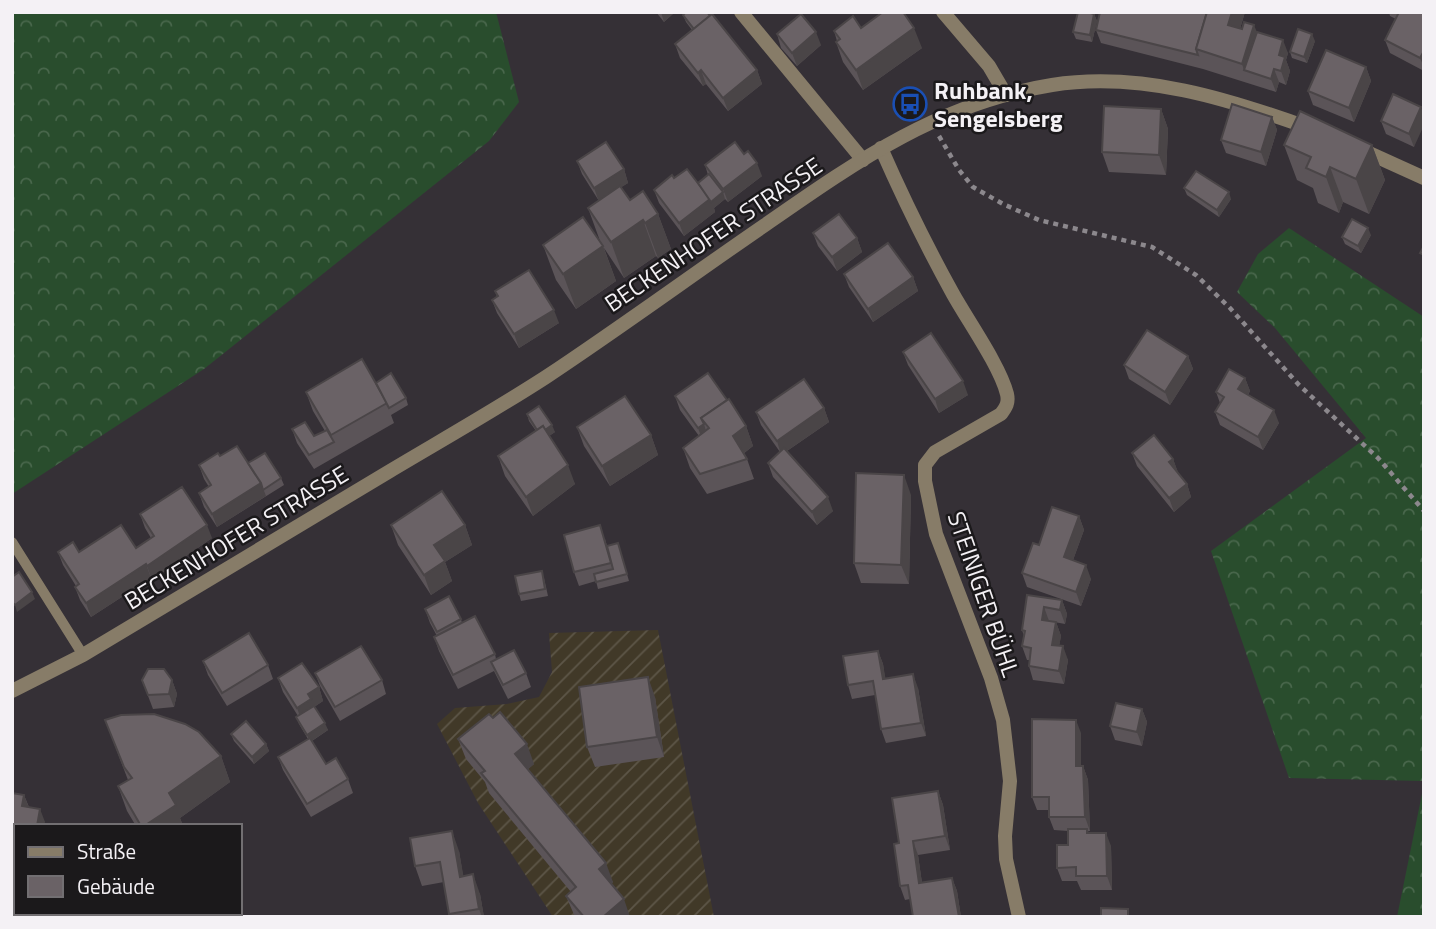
<svg xmlns="http://www.w3.org/2000/svg" width="1436" height="929" viewBox="0 0 1436 929" font-family="'Titillium Web',sans-serif">
  <style>
    .industrial { fill: url(#industrial-furrows) }
    .forest { fill: url(#forest-crowns) }
    .green { fill: #294d2d }
    .lines { fill: none; stroke-linecap: round; stroke-linejoin: round }
    .path { stroke: #8c888d; stroke-width: 4.5; stroke-dasharray: 5 5; stroke-linecap: butt }
    .service { stroke: #877c68; stroke-width: 10 }
    .minor { stroke: #877c68; stroke-width: 14 }
    .wall { fill: #5b5458 }
    .shaded-wall { fill: #4a4547 }
    .building { fill: #6a6266; stroke: #4a4547; stroke-width: 2 }
    .labels { text-anchor: middle; dominant-baseline: central; stroke-width: 5; stroke-linejoin: round; paint-order: stroke }
    .poi-label { font-size: 24px; font-weight: bold; fill: #f4f1f5; stroke: #1b191b; text-anchor: start }
    .street-label { font-size: 24px; fill: #f4f1f5; stroke: #1b191b }
  </style>
  <defs>
    <pattern id="industrial-furrows" width="10" height="10" patternUnits="userSpaceOnUse" patternTransform="scale(1.75)"><rect width="10" height="10" fill="#413928"/><path d="M-1 1l2-2M0 10L10 0M9 11l2-2" fill="none" stroke="#5d5648"/></pattern>
    <pattern id="forest-crowns" width="20" height="18" patternUnits="userSpaceOnUse" patternTransform="scale(1.75)"><rect width="20" height="18" fill="#294d2d"/><path d="M2 6a3 3 0 1 1 6 0M12 15a3 3 0 1 1 6 0" fill="none" stroke="#49674c"/></pattern>
  </defs>
  <rect width="100%" height="100%" fill="#353036"/>
  <!-- industrial -->
  <path class="industrial" d="M658,630L714,917H553L478,803L437,724L455,708L507,704L539,697L552,672L549,633Z"/>
  <!-- forest -->
  <g class="forest">
    <path d="M12,12H496L519,102L489,141L204,369L12,494Z"/>
    <path d="M1289,228L1424,317V781L1289,778L1211,551L1366,438L1275,328L1237,292L1258,254Z"/>
    <path d="M1424,784V917H1397Z"/>
  </g>
  <!-- green -->
  <path class="green" d="M12,907L16,908V913H50L72,917H12Z"/>
  <g class="lines">
    <!-- path -->
    <path class="path" d="M939,136L959,170L973,187L1003,204L1039,220L1152,247L1196,275L1230,308L1299,385L1378,458L1424,511"/>
    <!-- service -->
    <path class="service" d="M12,542L83,655"/>
    <!-- minor -->
    <g class="minor">
      <path d="M741,12L863,160"/>
      <path d="M943,12L989,66L1006,95"/>
      <path d="M881,148C903,198 927,247 953,294C968,321 1000,366 1007,394C1009,403 1006,407 1001,414L935,452L925,465V481L936,534L991,678L1003,720L1010,781L1005,836L1006,859L1019,917"/>
      <path d="M1360,149L1424,178"/>
      <path d="M12,691L83,655C185,594 287,532 390,471C442,440 495,410 546,377C620,328 692,275 765,225C857,161 939,103 1052,85C1141,71 1229,99 1312,129"/>
      <path d="M12,900H16"/>
      <path d="M91,913L106,917"/>
    </g>
  </g>
  <!-- wall -->
  <g class="wall">
    <path d="M656,12H675L664,22Z"/>
    <path d="M1100,12H1245L1240,29L1257,32L1288,53L1286,60L1290,71L1286,85L1279,82L1276,92L1203,69L1101,43L1096,30Z"/>
    <path d="M1389,12H1424V71L1390,53L1385,40L1396,19L1390,16Z"/>
    <path d="M1094,14L1097,21L1092,42L1076,39L1073,32Z"/>
    <path d="M683,15L757,70L762,84L728,111L706,84L703,86L680,58L675,44L692,30L686,22Z"/>
    <path d="M861,28L922,48L863,90L843,62L836,42L837,41L834,31Z"/>
    <path d="M777,34L821,45L797,66L781,48Z"/>
    <path d="M1315,41L1307,63L1292,58L1290,52Z"/>
    <path d="M1366,67L1371,81L1354,122L1313,105L1308,91Z"/>
    <path d="M1421,107L1414,147L1386,134L1381,121Z"/>
    <path d="M1161,109L1168,129L1166,175L1109,172L1102,152Z"/>
    <path d="M1272,117L1277,130L1266,166L1226,153L1221,140Z"/>
    <path d="M1284,145H1372L1385,180L1369,214L1343,202L1339,213L1318,203L1313,188L1297,180Z"/>
    <path d="M577,161L624,169L628,183L621,187L630,200L658,214L671,249L658,258L656,256L624,278L604,248L616,281L576,309L556,280L543,245L600,241L588,208L599,201L582,174Z"/>
    <path d="M705,165L762,176L728,202L725,199L714,208L715,212L684,236L659,203L654,190L674,178L698,183L708,175Z"/>
    <path d="M1184,188L1231,199L1219,217L1187,195Z"/>
    <path d="M813,233L857,238L862,252L837,271L818,246Z"/>
    <path d="M1371,235L1361,253L1345,244L1342,237Z"/>
    <path d="M844,274L913,277L918,291L873,322L849,287Z"/>
    <path d="M495,291L559,323L519,348L497,313L492,300L497,297Z"/>
    <path d="M903,352L968,395L939,413L908,365Z"/>
    <path d="M1188,356L1193,369L1170,405L1129,379L1124,365Z"/>
    <path d="M1245,378L1250,391L1248,395L1279,423L1263,450L1220,425L1215,412L1220,403L1216,392Z"/>
    <path d="M376,383L406,398L408,405L391,415L394,423L314,469L297,443L292,429L314,436L325,431L313,411L306,392Z"/>
    <path d="M675,396L746,426L753,446L743,454L747,459L754,479L707,494L690,468L683,448L699,436L680,410Z"/>
    <path d="M824,408L829,422L787,451L833,511L817,525L773,477L768,463L780,452L761,425L756,412Z"/>
    <path d="M527,414L555,432L549,436L575,484L533,516L505,476L498,456L536,431L529,421Z"/>
    <path d="M577,427L651,435L658,455L610,486L584,446Z"/>
    <path d="M1132,453L1173,459L1178,473L1187,484L1191,497L1174,512L1137,466Z"/>
    <path d="M220,456L248,463L281,478L284,485L217,527L204,507L199,493L209,487L204,479L199,465Z"/>
    <path d="M911,495L909,584L861,583L854,563Z"/>
    <path d="M140,514L212,538L152,580L151,578L91,617L80,600L75,587L76,586L63,565L58,552H79L136,548L151,538L145,528Z"/>
    <path d="M1079,516L1084,530L1073,560L1091,579L1081,606L1027,587L1022,573L1039,545Z"/>
    <path d="M391,525H465L472,545L445,562L452,581L431,595L398,545Z"/>
    <path d="M605,539L607,546L618,543L629,581L598,589L596,581L579,586L574,572Z"/>
    <path d="M544,578L548,596L521,601L519,594Z"/>
    <path d="M1027,595L1062,600L1067,614L1065,624L1049,621L1056,622L1061,636L1059,646L1068,660L1064,684L1033,680L1029,666V660H1027L1022,646L1024,636L1022,630Z"/>
    <path d="M425,609L461,619L462,623L495,654L496,659L526,673L531,687L508,699L494,671L458,689L439,651L434,637L437,636L430,623Z"/>
    <path d="M878,651L883,664L885,679L918,688L926,736L886,743L881,729L875,695L852,699L848,685Z"/>
    <path d="M203,661L268,665L273,679L227,706L208,675Z"/>
    <path d="M315,673L382,680L386,694L340,721L320,686Z"/>
    <path d="M278,678L319,687L323,701L314,707L328,730L312,741L326,764L348,779L353,793L311,817L283,770L278,757L308,739L299,724L296,717L298,716L283,692Z"/>
    <path d="M142,680H172L177,694L174,707L153,709Z"/>
    <path d="M655,697L664,757L595,767L587,747Z"/>
    <path d="M1142,709L1147,722L1142,746L1115,740L1110,726Z"/>
    <path d="M105,720L221,756L230,782L180,818L183,826H136L127,811L118,786L128,780Z"/>
    <path d="M1081,733V766H1083L1088,780L1090,831H1088L1089,833L1111,846L1112,890H1081L1077,881H1062L1057,868L1068,845V831L1054,830L1049,817V810H1037L1032,797Z"/>
    <path d="M231,734L266,744L269,751L254,764L234,741Z"/>
    <path d="M458,739L534,764L528,769L613,882L611,884L630,917H575L566,896L571,892L489,793L485,782L466,759Z"/>
    <path d="M938,791L943,805L950,850L918,855L922,883L952,878L957,891L961,917H913L910,899L905,900L900,886L899,843Z"/>
    <path d="M12,793L24,795L29,807L45,822L16,826V853H12Z"/>
    <path d="M459,851L463,876L480,894L484,917H450L444,882L422,886L415,866Z"/>
  </g>
  <!-- shaded-wall -->
  <g class="shaded-wall">
    <path d="M661,12H675L664,22Z"/>
    <path d="M1232,12H1245L1235,45L1228,25Z"/>
    <path d="M1094,14L1097,21L1092,42L1090,35Z"/>
    <path d="M1254,25L1262,45L1244,70L1242,64Z"/>
    <path d="M914,28L922,48L863,90L856,70Z"/>
    <path d="M816,32L821,45L797,66L792,53Z"/>
    <path d="M1312,34L1315,41L1307,63L1304,57Z"/>
    <path d="M1283,40L1288,53L1286,60L1290,71L1286,85L1281,71L1279,55Z"/>
    <path d="M1424,51V67L1420,58Z"/>
    <path d="M1366,67L1371,81L1354,122L1349,108Z"/>
    <path d="M1274,69L1279,82L1276,92L1271,79Z"/>
    <path d="M701,70L706,84L703,86L698,73Z"/>
    <path d="M757,70L762,84L728,111L723,98Z"/>
    <path d="M1421,107L1424,115V125L1414,147L1409,134Z"/>
    <path d="M1161,109L1168,129L1166,175L1159,155Z"/>
    <path d="M1272,117L1277,130L1266,166L1261,152Z"/>
    <path d="M1372,145L1385,180L1369,214L1356,179Z"/>
    <path d="M757,163L762,176L728,202L723,189Z"/>
    <path d="M1330,167L1343,202L1339,213L1326,177Z"/>
    <path d="M624,169L628,183L599,202L594,188Z"/>
    <path d="M723,192L725,199L714,208L715,212L684,236L679,223L710,199Z"/>
    <path d="M1229,192L1231,199L1219,217L1217,210Z"/>
    <path d="M658,214L671,249L658,258L645,223Z"/>
    <path d="M643,220L656,256L624,278L611,242Z"/>
    <path d="M1368,228L1371,235L1361,253L1358,246Z"/>
    <path d="M857,238L862,252L837,271L832,257Z"/>
    <path d="M603,246L616,281L576,309L563,274Z"/>
    <path d="M913,277L918,291L873,322L868,309Z"/>
    <path d="M554,310L559,323L519,348L514,334Z"/>
    <path d="M1188,356L1193,369L1170,405L1165,392Z"/>
    <path d="M1245,378L1250,391L1243,403L1238,389Z"/>
    <path d="M963,381L968,395L939,413L935,399Z"/>
    <path d="M824,408L829,422L781,455L777,441Z"/>
    <path d="M1274,410L1279,423L1263,450L1258,437Z"/>
    <path d="M704,424L708,438L703,442L698,428Z"/>
    <path d="M552,425L555,432L543,440L540,434Z"/>
    <path d="M746,426L753,446L740,456L733,436Z"/>
    <path d="M651,435L658,455L610,486L602,466Z"/>
    <path d="M1173,459L1178,472L1174,476L1169,462Z"/>
    <path d="M568,465L575,484L533,516L526,497Z"/>
    <path d="M904,475L911,495L909,584L901,565Z"/>
    <path d="M261,483L266,496L217,527L212,514Z"/>
    <path d="M1187,484L1191,497L1174,512L1169,498Z"/>
    <path d="M828,497L833,511L817,525L812,512Z"/>
    <path d="M1079,516L1084,530L1069,571L1064,557Z"/>
    <path d="M207,525L212,538L152,580L147,566Z"/>
    <path d="M465,525L472,545L445,562L452,581L431,595L424,575L434,545Z"/>
    <path d="M146,564L151,578L91,617L86,603Z"/>
    <path d="M1086,565L1091,579L1081,606L1076,592Z"/>
    <path d="M32,592L35,599L17,612L15,605Z"/>
    <path d="M1062,600L1067,614L1065,624L1060,610Z"/>
    <path d="M1044,607L1049,621L1042,620Z"/>
    <path d="M1056,622L1061,636L1057,658L1052,645Z"/>
    <path d="M1063,646L1068,660L1064,684L1059,671Z"/>
    <path d="M878,651L883,664L888,693L883,679Z"/>
    <path d="M913,674L918,688L926,736L921,723Z"/>
    <path d="M648,677L655,697L664,757L657,737Z"/>
    <path d="M172,680L177,694L174,707L169,694Z"/>
    <path d="M319,687L323,701L314,707L302,722L297,708L308,694Z"/>
    <path d="M1142,709L1147,722L1142,746L1137,732Z"/>
    <path d="M1076,720L1081,733V780L1076,766Z"/>
    <path d="M325,723L328,730L310,742L307,735Z"/>
    <path d="M266,744L269,751L254,764L252,757Z"/>
    <path d="M527,744L534,764L523,774L515,754Z"/>
    <path d="M221,756L230,782L180,818L183,826H144L169,793Z"/>
    <path d="M1083,766L1088,780L1090,831L1085,817Z"/>
    <path d="M938,791L943,805L950,850L945,836Z"/>
    <path d="M24,795L29,808L22,806Z"/>
    <path d="M40,809L45,822L44,826H37Z"/>
    <path d="M452,831L459,851L467,896L460,877Z"/>
    <path d="M1106,833L1111,846L1112,890L1107,876Z"/>
    <path d="M913,841L918,855L924,897L919,883Z"/>
    <path d="M606,863L613,882L606,889L599,869Z"/>
    <path d="M473,874L480,894L484,917H482L479,909Z"/>
    <path d="M952,878L957,891L961,917H959Z"/>
    <path d="M624,899L630,917H603Z"/>
  </g>
  <!-- building -->
  <g class="building">
    <path d="M686,12H707L710,16L694,29L683,15Z"/>
    <path d="M883,12H903L914,28L856,70L836,42L840,39L834,31L853,16L861,28Z"/>
    <path d="M1078,12H1087L1094,14L1090,35L1073,32Z"/>
    <path d="M1100,12H1207L1196,49L1198,55L1096,30Z"/>
    <path d="M1207,12H1232L1228,25L1242,29L1244,22L1254,25L1242,64L1196,49Z"/>
    <path d="M1399,12H1424V51L1420,58L1385,40Z"/>
    <path d="M712,14L757,70L723,98L701,70L698,73L675,44Z"/>
    <path d="M801,14L816,32L792,53L777,34Z"/>
    <path d="M1298,29L1312,34L1304,57L1290,52Z"/>
    <path d="M1257,32L1283,40L1279,55L1285,57L1281,71L1274,69L1271,79L1244,70Z"/>
    <path d="M1326,50L1366,67L1349,108L1308,91Z"/>
    <path d="M1393,94L1421,107L1409,134L1381,121Z"/>
    <path d="M1232,104L1272,117L1261,152L1221,140Z"/>
    <path d="M1104,106L1161,109L1159,155L1102,152Z"/>
    <path d="M1300,111L1372,145L1356,179L1330,167L1326,177L1306,168L1311,157L1284,145Z"/>
    <path d="M606,142L624,169L594,188L577,161Z"/>
    <path d="M735,142L744,154L748,151L757,163L723,189L705,165Z"/>
    <path d="M687,169L710,199L679,223L654,190L672,175L674,178Z"/>
    <path d="M1196,171L1229,192L1217,210L1184,188Z"/>
    <path d="M709,174L723,192L711,202L698,183Z"/>
    <path d="M620,186L630,200L643,191L658,214L645,223L643,220L611,242L588,208Z"/>
    <path d="M839,214L857,238L832,257L813,233Z"/>
    <path d="M583,217L603,246L563,274L543,245Z"/>
    <path d="M1352,219L1368,228L1358,246L1342,237Z"/>
    <path d="M888,243L913,277L868,309L844,274Z"/>
    <path d="M1424,246V255L1420,253Z"/>
    <path d="M529,270L554,310L514,334L492,300L498,296L495,291Z"/>
    <path d="M1147,330L1188,356L1165,392L1124,365Z"/>
    <path d="M931,333L963,381L935,399L903,352Z"/>
    <path d="M362,359L387,403L331,435L306,392Z"/>
    <path d="M1229,369L1245,378L1238,389L1274,410L1258,437L1215,412L1224,397L1216,392Z"/>
    <path d="M391,373L406,398L389,408L376,383Z"/>
    <path d="M708,373L727,400L701,418L704,424L698,428L675,396Z"/>
    <path d="M804,379L824,408L777,441L756,412Z"/>
    <path d="M625,396L651,435L602,466L577,427Z"/>
    <path d="M729,399L746,426L733,436L747,459L700,474L683,448L709,428L701,418Z"/>
    <path d="M539,406L552,425L545,430L543,426L537,430L527,414Z"/>
    <path d="M305,422L314,436L327,430L334,442L309,455L292,429Z"/>
    <path d="M543,426L568,465L526,497L498,456Z"/>
    <path d="M1154,435L1173,459L1169,462L1187,484L1169,498L1132,453Z"/>
    <path d="M237,446L261,483L212,514L199,493L211,485L199,465L218,453L220,456Z"/>
    <path d="M784,448L828,497L812,512L768,463Z"/>
    <path d="M265,453L281,478L263,490L261,483L248,463Z"/>
    <path d="M856,473L904,475L901,565L854,563Z"/>
    <path d="M182,487L207,525L147,566L146,564L86,603L75,587L79,584L58,552L73,542L79,552L121,525L136,548L154,536L140,514Z"/>
    <path d="M442,491L465,525L434,545L445,561L424,575L391,525Z"/>
    <path d="M1052,507L1079,516L1064,557L1086,565L1076,592L1022,573L1033,543L1039,545Z"/>
    <path d="M600,525L611,563L574,572L564,535Z"/>
    <path d="M618,543L627,574L596,582L594,574L613,569L607,546Z"/>
    <path d="M542,571L545,589L519,594L515,576Z"/>
    <path d="M19,572L32,592L15,605L12,602V577Z"/>
    <path d="M1027,595L1062,600L1060,610L1044,607L1042,620L1056,622L1052,645L1063,646L1059,671L1029,666L1031,648L1022,646L1025,631L1022,630Z"/>
    <path d="M449,596L461,619L437,632L425,609Z"/>
    <path d="M475,616L495,654L453,675L434,637Z"/>
    <path d="M249,633L268,665L222,693L203,661Z"/>
    <path d="M361,646L382,680L335,707L315,673Z"/>
    <path d="M514,650L526,673L503,685L491,662Z"/>
    <path d="M878,651L883,679L913,674L921,723L881,729L873,681L848,685L843,656Z"/>
    <path d="M302,663L319,687L308,694L311,699L297,708L278,678Z"/>
    <path d="M148,669H164L172,680L169,694L148,695L142,680Z"/>
    <path d="M648,677L657,737L587,747L579,687Z"/>
    <path d="M1116,703L1142,709L1137,732L1110,726Z"/>
    <path d="M314,706L325,723L307,735L296,717Z"/>
    <path d="M500,712L527,744L515,754L606,863L599,869L624,899L603,917H584L566,896L576,887L481,773L485,771L458,739L489,714L493,718Z"/>
    <path d="M154,714L185,724L199,732L221,756L169,793L176,805L144,826H141L118,786L132,778L124,767L105,720L121,715Z"/>
    <path d="M1032,719L1076,720V766H1083L1085,817H1049V797H1032Z"/>
    <path d="M246,721L266,744L252,757L231,734Z"/>
    <path d="M310,738L326,764L336,758L348,779L307,804L278,757Z"/>
    <path d="M938,791L945,836L913,841L919,883L952,878L959,917H913L908,885L900,886L894,844L899,843L892,798Z"/>
    <path d="M12,793L24,795L22,806L40,809L37,826H16V841L12,840Z"/>
    <path d="M1068,829H1087V833H1106L1107,876H1076V867L1057,868V845H1068Z"/>
    <path d="M452,831L460,877L473,874L479,909L449,914L440,862L415,866L410,838Z"/>
    <path d="M1101,908L1128,909V917H1101Z"/>
  </g>
  <!-- icons -->
  <defs>
    <symbol id="bus-ring" viewBox="-11 -11 22 22"><circle r="9.5" fill="#1b191b" stroke="#1a4fb4" stroke-width="1.5"/><path d="M-5-6H5V4H4V6H2V4H-2V6H-4V4H-5ZM-3.5-4V0h7V-4ZM-3.5 1.2v1.5H-2V1.2ZM2 1.2v1.5H3.5V1.2Z" fill="#1a4fb4"/></symbol>
  </defs>
  <g fill-rule="evenodd">
    <use href="#bus-ring" x="891" y="85" width="38" height="38"/>
  </g>
  <g class="labels">
    <!-- poi labels -->
    <g class="poi-label">
      <text x="934" y="90">Ruhbank,<tspan x="934" dy="28">Sengelsberg</tspan></text>
    </g>
    <!-- street labels -->
    <g class="street-label">
      <text transform="translate(713 234) rotate(-34)">BECKENHOFER STRASSE</text>
      <text transform="translate(236 537) rotate(-31)">BECKENHOFER STRASSE</text>
      <text transform="translate(984 594) rotate(71)">STEINIGER BÜHL</text>
    </g>
  </g>
  <!-- border -->
  <rect width="1436" height="929" fill="none" stroke="#f4f1f5" stroke-width="28"/>
  <!-- legend -->
  <rect x="14" y="824" width="228" height="91" fill="#1b191b" stroke="#726f72" stroke-width="2"/>
  <rect x="28" y="847" width="35" height="10" fill="#877c68" stroke="#726f72" stroke-width="2"/>
  <text x="77" y="859" font-size="21" fill="#f4f1f5">Straße</text>
  <rect x="28" y="876" width="35" height="21" fill="#6a6266" stroke="#726f72" stroke-width="2"/>
  <text x="77" y="894" font-size="21" fill="#f4f1f5">Gebäude</text>
</svg>
